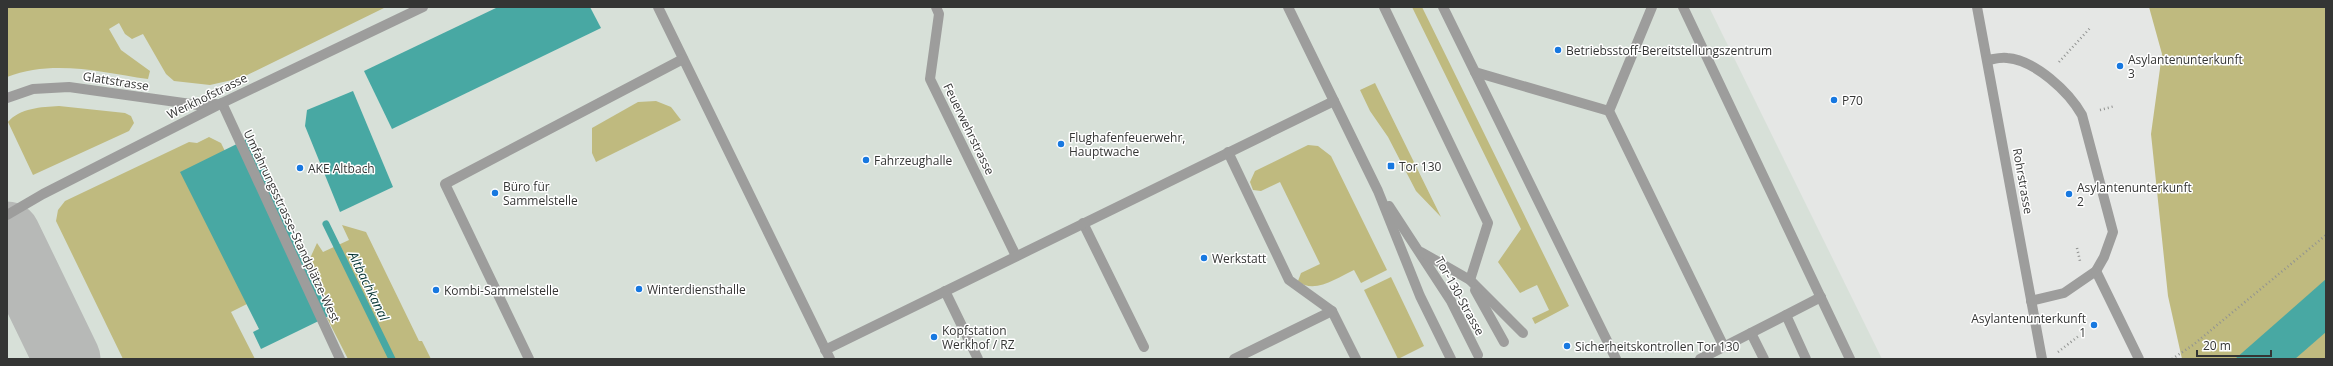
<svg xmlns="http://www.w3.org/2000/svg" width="2333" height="366" viewBox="0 0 2333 366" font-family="'Open Sans',sans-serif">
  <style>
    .built { fill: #d7e0d8 }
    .green { fill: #bfba7f }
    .water { fill: #48a8a3 }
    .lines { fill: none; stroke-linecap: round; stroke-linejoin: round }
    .stream { stroke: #48a8a3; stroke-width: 7 }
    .taxiway { stroke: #b7b9b7; stroke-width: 67 }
    .path { stroke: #919391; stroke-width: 2.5; stroke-dasharray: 1 3; stroke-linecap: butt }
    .lane { stroke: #9d9d9c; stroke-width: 10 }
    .poi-dot { fill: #1778e0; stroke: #fff; stroke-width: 1.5 }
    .labels { text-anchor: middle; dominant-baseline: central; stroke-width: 3; stroke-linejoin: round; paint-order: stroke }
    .poi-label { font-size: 12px; fill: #343534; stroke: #fff; text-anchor: start }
    .street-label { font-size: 12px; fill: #343534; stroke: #fff }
    .water-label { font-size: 13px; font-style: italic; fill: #053432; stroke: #fff }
  </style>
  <rect width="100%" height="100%" fill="#e5e7e5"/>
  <!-- built -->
  <path class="built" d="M7,7H1709L1882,359H7Z"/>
  <!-- green -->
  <g class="green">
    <path d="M7,7H386L241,78L210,85L174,81L166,74L143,34L132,39L125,34L119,23L109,29L121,50L150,71L148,79C101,72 53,59 7,77Z"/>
    <path d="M1412,7H1422L1569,306L1535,324L1532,318L1549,310L1537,285L1520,293L1498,262L1521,229Z"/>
    <path d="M2149,7H2326V359H2182L2168,296L2151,134L2162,54Z"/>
    <path d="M1375,83L1441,217L1416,191L1388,137L1370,111L1360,90Z"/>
    <path d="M656,101L671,107L681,120L596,162L592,153V128L638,102Z"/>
    <path d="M59,106L125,113L131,116L134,123L129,131L33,175L8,122C20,108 41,107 59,106Z"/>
    <path d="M209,137L221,143L286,276L251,302L231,312L255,359H123L56,221L58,210L65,201L189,142L197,143Z"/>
    <path d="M1308,145L1318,146L1331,156L1387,270L1361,283L1354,270C1338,277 1314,295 1298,281L1301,273L1320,264L1280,182L1261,191L1253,190L1250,182L1255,171Z"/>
    <path d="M342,225L366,232L419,341H422L431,359H348L327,318L331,316L307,265L317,243L323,252L349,240Z"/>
    <path d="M1391,277L1424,346L1398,359L1364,290Z"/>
  </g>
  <!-- water -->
  <g class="water">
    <path d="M498,7H590L601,28L392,129L364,71Z"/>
    <path d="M353,91L393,187L340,212L305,126L307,110Z"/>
    <path d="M253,136L289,227L331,315L261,349L253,332L259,329L180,172Z"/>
    <path d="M2326,279V332L2295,359H2235Z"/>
  </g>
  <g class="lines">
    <!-- stream -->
    <path class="stream" d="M326,224L392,359"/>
    <!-- taxiway -->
    <path class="taxiway" d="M7,235L67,359"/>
    <!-- path -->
    <g class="path">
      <path d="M2059,62L2091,27"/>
      <path d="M2100,110L2115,106"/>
      <path d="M2077,248L2080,261"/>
      <path d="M2058,352L2080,335"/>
      <path d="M2172,359L2193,345L2326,235"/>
    </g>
    <!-- lane -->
    <g class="lane">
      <path d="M658,7L830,359"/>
      <path d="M936,7L939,14L930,79L1016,256"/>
      <path d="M1288,7L1378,191L1420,296L1451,359"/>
      <path d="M1384,7L1488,223L1470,280"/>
      <path d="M1443,7L1616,359"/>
      <path d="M1652,7L1609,111L1724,347"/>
      <path d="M1683,7L1850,359"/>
      <path d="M1977,7L2042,359"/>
      <path d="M1988,60C1994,59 2001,57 2007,58C2035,60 2069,92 2082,115L2113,232L2104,257L2096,271L2064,293L2031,301"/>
      <path d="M1475,72L1609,111"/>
      <path d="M7,98L33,89L69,87L198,105L216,104"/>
      <path d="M222,103L340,359"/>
      <path d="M1228,152L1289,280L1332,311L1356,359"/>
      <path d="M1389,206L1451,301L1478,355"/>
      <path d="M7,215L43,194L222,103L423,7"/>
      <path d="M1083,223L1144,347"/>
      <path d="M1421,252L1470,280L1523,333"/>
      <path d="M2096,271L2139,359"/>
      <path d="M1475,290L1504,342"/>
      <path d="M945,291L978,359"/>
      <path d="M1786,315L1806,359"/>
      <path d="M1751,333L1764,359"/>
      <path d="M825,350L1334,101"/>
      <path d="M529,359L445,184L683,59"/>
      <path d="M1234,359L1332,311"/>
      <path d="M1700,359L1821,297"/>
    </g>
  </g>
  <!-- markers -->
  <g class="poi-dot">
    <circle cx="1558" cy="50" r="4"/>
    <circle cx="2120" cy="66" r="4"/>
    <circle cx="1834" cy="100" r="4"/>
    <circle cx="1061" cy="144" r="4"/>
    <circle cx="866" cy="160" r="4"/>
    <rect x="1387" y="162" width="8" height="8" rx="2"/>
    <circle cx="300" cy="168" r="4"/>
    <circle cx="495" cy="193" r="4"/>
    <circle cx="2069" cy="194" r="4"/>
    <circle cx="1204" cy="258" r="4"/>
    <circle cx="639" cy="289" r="4"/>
    <circle cx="436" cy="290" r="4"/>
    <circle cx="2094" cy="325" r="4"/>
    <circle cx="934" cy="337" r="4"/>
    <circle cx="1567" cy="346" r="4"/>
  </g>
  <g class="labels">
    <!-- poi labels -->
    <g class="poi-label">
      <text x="1566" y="50">Betriebsstoff-Bereitstellungszentrum</text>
      <text x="2128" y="59">Asylantenunterkunft<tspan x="2128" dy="14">3</tspan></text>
      <text x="1842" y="100">P70</text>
      <text x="1069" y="137">Flughafenfeuerwehr,<tspan x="1069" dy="14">Hauptwache</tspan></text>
      <text x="874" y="160">Fahrzeughalle</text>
      <text x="1399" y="166">Tor 130</text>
      <text x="308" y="168">AKE Altbach</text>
      <text x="503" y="186">Büro für<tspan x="503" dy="14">Sammelstelle</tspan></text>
      <text x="2077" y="187">Asylantenunterkunft<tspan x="2077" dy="14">2</tspan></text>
      <text x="1212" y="258">Werkstatt</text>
      <text x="647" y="289">Winterdiensthalle</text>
      <text x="444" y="290">Kombi-Sammelstelle</text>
      <text x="2086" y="318" text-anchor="end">Asylantenunterkunft<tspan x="2086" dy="14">1</tspan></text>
      <text x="942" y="330">Kopfstation<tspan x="942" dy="14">Werkhof / RZ</tspan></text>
      <text x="1575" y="346">Sicherheitskontrollen Tor 130</text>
    </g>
    <!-- street labels -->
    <g class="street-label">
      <text transform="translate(116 81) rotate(9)">Glattstrasse</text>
      <text transform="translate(207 96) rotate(-26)">Werkhofstrasse</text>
      <text transform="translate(969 129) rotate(64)">Feuerwehrstrasse</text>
      <text transform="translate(2023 181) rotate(80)">Rohrstrasse</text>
      <text transform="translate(292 226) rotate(65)">Umfahrungsstrasse-Standplätze-West</text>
      <text transform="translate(1460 296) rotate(61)">Tor-130-Strasse</text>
    </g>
    <!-- water labels -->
    <g class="water-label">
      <text transform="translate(369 286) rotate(64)">Altbachkanal</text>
    </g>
  </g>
  <!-- border -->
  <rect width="2333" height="366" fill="none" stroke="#343534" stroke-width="16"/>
  <!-- scale -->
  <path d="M2197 350v6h74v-6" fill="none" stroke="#343534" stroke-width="2"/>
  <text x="2203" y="350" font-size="12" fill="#343534" stroke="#ffffff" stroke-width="3" paint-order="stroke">20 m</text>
</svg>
